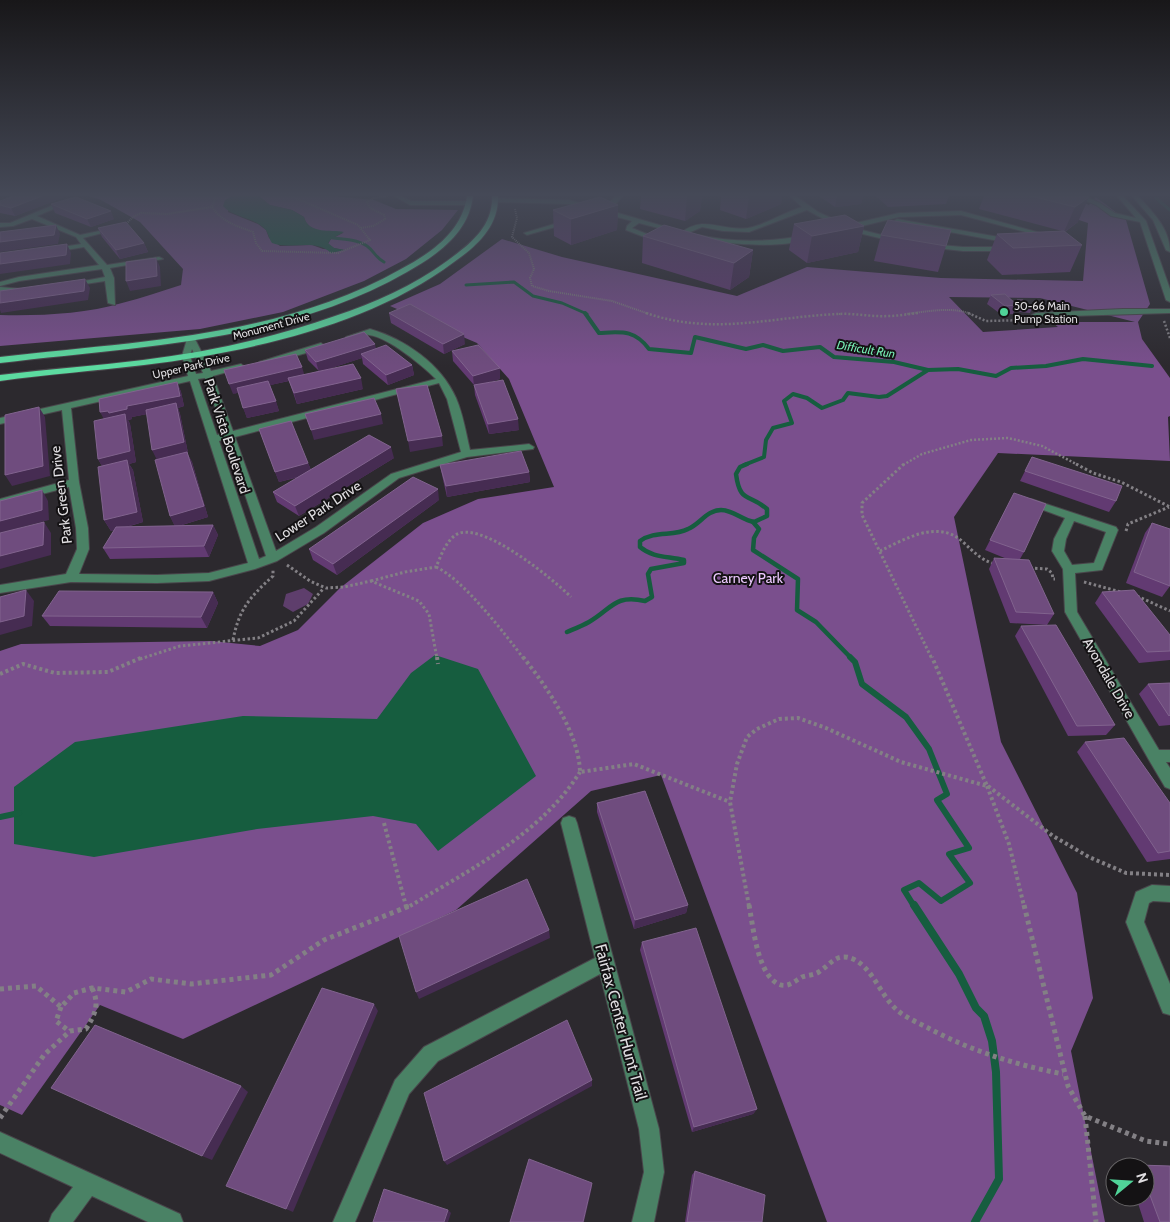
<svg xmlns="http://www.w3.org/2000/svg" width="1170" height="1222" viewBox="0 0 1170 1222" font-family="Cabin,sans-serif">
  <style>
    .green { fill: #5e3e6c }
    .forest { fill: #7a4f8d; fill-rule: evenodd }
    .water { fill: #165d3f }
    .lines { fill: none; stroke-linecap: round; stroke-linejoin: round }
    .stream-far4 { stroke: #165d3f; stroke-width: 3 }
    .stream-far3 { stroke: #165d3f; stroke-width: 4 }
    .stream-far2 { stroke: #165d3f; stroke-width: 4.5 }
    .stream-far1 { stroke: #165d3f; stroke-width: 6 }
    .stream { stroke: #165d3f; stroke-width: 8 }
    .minor-casing { stroke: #49464b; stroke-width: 2 }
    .major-casing { stroke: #49464b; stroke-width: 2 }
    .path-far4 { stroke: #838085; stroke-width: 2; stroke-dasharray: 1 1; stroke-linecap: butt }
    .path-far3 { stroke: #838085; stroke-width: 2.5; stroke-dasharray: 2 2; stroke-linecap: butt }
    .path-far2 { stroke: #838085; stroke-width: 3; stroke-dasharray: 2.5 2.5; stroke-linecap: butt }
    .path-far1 { stroke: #838085; stroke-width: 4; stroke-dasharray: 3 3; stroke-linecap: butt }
    .path { stroke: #838085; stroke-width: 5; stroke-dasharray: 4 4; stroke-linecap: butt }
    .minor { fill: #4a8265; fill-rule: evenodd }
    .major { fill: #5cdba0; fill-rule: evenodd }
    .wall { fill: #623a72; fill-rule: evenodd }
    .shaded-wall { fill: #462c52 }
    .building { fill: #6f4c7e; stroke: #81638e }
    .poi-dot { fill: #50d398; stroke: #141214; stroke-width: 2 }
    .labels { text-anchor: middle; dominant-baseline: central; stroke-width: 4; stroke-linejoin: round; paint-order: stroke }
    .far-poi-label { font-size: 11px; fill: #e0dee1; stroke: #141214; text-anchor: start }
    .far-street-label { font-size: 11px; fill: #e0dee1; stroke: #141214 }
    .far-water-label { font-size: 12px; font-style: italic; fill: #78f0b6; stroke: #141214 }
    .street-label { font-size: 14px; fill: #e0dee1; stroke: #141214 }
    .park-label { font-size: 14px; fill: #ecc8fe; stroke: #141214 }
    .near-street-label { font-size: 16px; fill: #e0dee1; stroke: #141214 }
  </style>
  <rect width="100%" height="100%" fill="#2c292e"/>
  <!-- green -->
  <path class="green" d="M304,588L313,594L308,604L293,612L283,606L286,594Z"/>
  <!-- forest -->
  <g class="forest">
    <path d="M89,196H233L230,197L228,212L258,224L266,230L269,238L280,246L312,245L323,249L344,250L334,248L328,244L331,239L343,233C330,231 308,234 304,217L292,210L270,205L259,196H332L374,200L396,209L458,210L442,230L406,259L364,281L283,312L200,329L0,346V315C40,316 84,314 122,303C142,298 161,291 181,285L183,269L140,222L101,200Z"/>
    <path d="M1007,196L1071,197L1089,205L1096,197L1126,220L1150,304L1138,322L1142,339L1170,378V416L1168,417L1170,461L998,453L954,517L1001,742L1077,893L1093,998L1071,1051L1105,1222H827L661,775L591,791L456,910L183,1039L100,1005L22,1115L0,1105V651L21,644L211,641L260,646L298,630L340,588L423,523L478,499L554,487L509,379L477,343L390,306L440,284L502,239L562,257L737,296L807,267L941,278L1083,281L1088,223ZM949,297L1040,298L1135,322H1052L1058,327L983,332Z"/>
  </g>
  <!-- water -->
  <g class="water">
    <path d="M233,196H259L270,205L292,210L304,217C309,235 331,229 344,232L331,239L328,243L334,248L345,250L331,253C316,238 291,250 272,243C269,239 268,232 265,229C253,217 234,218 223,206L225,200Z"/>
    <path d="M435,655L478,669L536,776L438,851L416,824L373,816L257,829L94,857L14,844V787L75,742L243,716L377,719L411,673Z"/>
  </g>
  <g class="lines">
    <!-- stream-far4 -->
    <g class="stream-far4">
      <path d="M1156,198L1170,210"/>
      <path d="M324,237C338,239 355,238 367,246C374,251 376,258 384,262"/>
      <path d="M466,285L514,282L533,296L562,303L587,314"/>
    </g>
    <!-- stream-far3 -->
    <g class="stream-far3">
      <path d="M585,313L599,333C621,332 634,329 649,349L691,353L695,337L746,349L763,345L783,351L820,347L834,357L894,362L928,370L958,369L996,376L1011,368L1046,366L1083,359L1152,366"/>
      <path d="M744,465L764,457L766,440L773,428L792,423L784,401L793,394L807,398L822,408L843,400L848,393L879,397L887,396L928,370"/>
    </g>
    <!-- stream-far2 -->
    <g class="stream-far2">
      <path d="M753,522L759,529L754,538L753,550L798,579L797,610L816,622L852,659"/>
      <path d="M567,632C574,629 582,626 589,622C612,609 614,594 645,601L652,597L648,574L651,569L684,563V560C668,556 653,558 640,547V541C655,530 673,537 688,529C700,524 707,510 721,510C733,510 742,520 754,522L767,516V509C749,493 740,504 736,474L740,467L747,464"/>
    </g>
    <!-- stream-far1 -->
    <g class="stream-far1">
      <path d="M850,657L855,662L862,684L906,717L929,749L947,794L937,800L969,848L949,854L970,883L941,901L919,883L904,890L914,906"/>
      <path d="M0,817L19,813"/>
    </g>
    <!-- stream -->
    <path class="stream" d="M914,905L959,974L976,1008L984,1016L992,1041L996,1072L999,1179L975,1222"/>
    <defs>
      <g id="minor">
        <path d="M394,196H401L411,201H469L472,203L469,205H410Z"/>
        <path d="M616,196H622L617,203L608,210L680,231L677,233L639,223L632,228L662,240L663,241L660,243L626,230L627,226L632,221L569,204L496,202L493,200L496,198L569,200L602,209Z"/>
        <path d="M790,196H796L818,212L847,225L899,213L961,211L1055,237L1052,239L961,215L899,217L854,228L898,239L899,240L896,242L842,229L807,210L749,232L723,231L702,227L686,234L681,233C704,214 722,232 748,228C764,225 785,212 802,207Z"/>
        <path d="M1084,196L1100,203L1115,213L1136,218L1117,196H1123L1146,221L1170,289V302L1166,300L1140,222L1111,216L1096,205L1082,199V197Z"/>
        <path d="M1132,196H1138C1153,212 1170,229 1170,252L1166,250L1153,220Z"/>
        <path d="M68,199L70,200V202L37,216L80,235L118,227V229L83,238L107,265L159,257L163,259L110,268L114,278L115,305L108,303L105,281L72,286L68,284L105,277L102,269L19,281L0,286V282L19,277L99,265L84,247L49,253V249L81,244L76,237L32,219L13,226L0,227V223H10Z"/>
        <path d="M571,219L573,220V222L527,235L524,233Z"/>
        <path d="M897,219L1010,239L1013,241L1010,243L895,222L894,221Z"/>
        <path d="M698,235C735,243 771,242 808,235L811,237C791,250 720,244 696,238L695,237Z"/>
        <path d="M929,244L963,247H1008L1012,249L1008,251H963L927,247V245Z"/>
        <path d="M0,287L22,289L26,291L22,293L0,291Z"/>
        <path d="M1123,309H1170V313L1036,317L1032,315L1036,313Z"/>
        <path d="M370,329C405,339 441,364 456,398C463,414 466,433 470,450L529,444L534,447L533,449L467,457L399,478L324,533L277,561L255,569L209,581L157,583L71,582L0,593V585L66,574L77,549L76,528L69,487L0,505V499L69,480L62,410L0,424V418L188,376L182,356L187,339L191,336L195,339L211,371L241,364L245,367L213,376L233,431L436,379C423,366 388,337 369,335C364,334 355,338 350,340L346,337ZM192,349L203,373L196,374L190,356ZM205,378L224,433L217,435L198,379ZM190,381L248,563L209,573L157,575L79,574L89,549L88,528L79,482L71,408ZM439,383L447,399L461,452L391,474L316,527L276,551L235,437ZM226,439L266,556L259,559L219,441Z"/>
        <path d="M321,343L325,346L324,348L263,365L259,362Z"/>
        <path d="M1031,499L1116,527L1118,530L1102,570L1075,573L1077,612L1159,750H1170V762H1166L1170,768V789L1165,787L1149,760L1065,612L1063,569L1052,551L1054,539L1065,518L1027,504L1026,502ZM1074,521L1106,532L1094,563L1072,565L1064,551L1066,539Z"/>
        <path d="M569,816L575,818L577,823L659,1129L664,1172L654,1222H632L644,1172L639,1129L600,974L438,1061L409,1094L355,1222H333L395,1080L424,1047L595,958L561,823L563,818Z"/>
        <path d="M1152,885L1170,886V902L1153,901L1149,903L1144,922L1170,984V1015L1163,1013L1126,922L1136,892Z"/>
        <path d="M0,1132L180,1214L183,1222H148L92,1196L73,1222H49L52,1214L73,1187L0,1153Z"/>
      </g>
      <g id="major">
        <path d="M467,196H473C469,233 437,255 407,272C283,343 138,346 0,363V357C136,341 279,338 401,269C431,253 462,232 467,196Z"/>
        <path d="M492,196H498C499,226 477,246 454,262C369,326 247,352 144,365C96,371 48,374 0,381V375C48,369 96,366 143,360C208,352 273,338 335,316C374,303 413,286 447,261C470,244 493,227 492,196Z"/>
      </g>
    </defs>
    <!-- minor casing -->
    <use href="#minor" class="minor-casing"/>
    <!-- major casing -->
    <use href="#major" class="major-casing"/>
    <!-- path-far4 -->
    <g class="path-far4">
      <path d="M216,196L212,207C222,222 237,226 253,232L256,243L262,251L338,253L370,240L358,225L291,196"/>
      <path d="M515,209L517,218L512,237L529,253L534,269L530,278L532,286L549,291L612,301L649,314"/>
      <path d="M125,225L133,217L141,213L167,214L212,207"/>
      <path d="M361,228L373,226L385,219L384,215L370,208L367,202L374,198L388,196"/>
      <path d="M837,314H843"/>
      <path d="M905,314C925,312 952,306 971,314"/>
    </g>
    <!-- path-far3 -->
    <g class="path-far3">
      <path d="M646,313C713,336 770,317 838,314C855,313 871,317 888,316C898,316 908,314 918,313"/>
      <path d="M968,313L986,321L1026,320"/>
      <path d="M1164,321L1170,338"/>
      <path d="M903,465L922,454L971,440L1008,438L1042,446L1078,465"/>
    </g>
    <!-- path-far2 -->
    <g class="path-far2">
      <path d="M904,464L862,503V515L932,659"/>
      <path d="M1076,464L1093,473L1121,482L1170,507"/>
      <path d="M1126,531L1128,524L1169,507"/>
      <path d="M880,551C905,539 938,519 963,542C974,552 980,559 994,564"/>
      <path d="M287,565L310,581L326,588L344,587L371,581L419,601L429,614L437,659"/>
      <path d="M436,567C463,579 505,634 524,659"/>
      <path d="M1030,568L1047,569L1052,573L1053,579H1055"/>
      <path d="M371,581L405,572L436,567C441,556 447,537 460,533C487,525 553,579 571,597"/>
      <path d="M1084,582L1121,592"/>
      <path d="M1137,596L1170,611"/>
      <path d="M233,640C239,609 250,597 273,576V570"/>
      <path d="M140,659L180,646L258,638L294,621L324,588"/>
    </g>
    <!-- path-far1 -->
    <g class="path-far1">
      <path d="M437,657L438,664"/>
      <path d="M523,657C547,687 579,733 580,772L634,764L730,802"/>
      <path d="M0,674L23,664L55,673L108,672L143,657"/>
      <path d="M987,786L1009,844L1024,906"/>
      <path d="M988,786L1053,836L1089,857L1126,873L1170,875"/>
      <path d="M384,823L406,906"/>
      <path d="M410,906C471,869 541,834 580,772"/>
      <path d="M749,906L730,802L737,764L747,737L757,729L779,719L798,718L826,728L901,762L987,786L932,657"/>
    </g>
    <!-- path -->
    <g class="path">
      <path d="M406,905L407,908"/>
      <path d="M749,905C753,926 757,969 775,982C786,990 793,982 802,977C808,975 816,975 820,971C831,964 837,952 853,959C873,968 880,995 897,1010C906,1018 919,1023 930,1029C972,1051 1016,1065 1063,1074"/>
      <path d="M1024,905L1068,1086L1085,1116L1146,1141L1170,1144"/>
      <path d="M0,989L36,986L61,1007L74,993L92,988L126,992L151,979L191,984L271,975L324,940L412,905"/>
      <path d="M61,1007L56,1021L69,1031"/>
      <path d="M1085,1116L1096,1222"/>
      <path d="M0,1118L44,1055L70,1031L86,1029C95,1014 100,1005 92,988"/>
    </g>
    <!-- minor -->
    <use href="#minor" class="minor"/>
    <!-- major -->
    <use href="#major" class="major"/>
  </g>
  <!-- wall -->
  <g class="wall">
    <path d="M14,196H67L15,216L0,213V201Z"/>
    <path d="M641,196H702L700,211L685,221L640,209Z"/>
    <path d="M718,196H782L781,204L746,219L720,210L721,197Z"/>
    <path d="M819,196H863L861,204L835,207Z"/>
    <path d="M876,196H949L946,204L888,207Z"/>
    <path d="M984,196H1081L1078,222L1065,232L1082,245L1070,272L1002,275L987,260L997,234L1062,231L979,209Z"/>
    <path d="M51,204L114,219L91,227L55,213Z"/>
    <path d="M618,205L617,230L571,245L554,236L553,210Z"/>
    <path d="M794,224L864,226L858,252L807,263L789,250Z"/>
    <path d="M98,228L144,243L148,252L120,259L102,237Z"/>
    <path d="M881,235L946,246L938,272L874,261Z"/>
    <path d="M643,236L753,250L749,277L730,290L642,263Z"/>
    <path d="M991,295L1015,303L1017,300L1032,308L1030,313L1020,312L1015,308L1013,314L1002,315L987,304Z"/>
    <path d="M389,313L465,344L444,354L391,323Z"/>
    <path d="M376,348L412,365L414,375L388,385L363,364L362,358L322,371L363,389L297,404L289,381L270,385L279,411L247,418L238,392L233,394L319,371L308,360L305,350Z"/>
    <path d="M452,351L500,379L485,383L519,430L489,434L475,395L474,385L453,361Z"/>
    <path d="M177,382L181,392L184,406L178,408L180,414L188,453H187L192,462L208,517L179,526L213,525L218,535L209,557L110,559L103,548L114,530L111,531L104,520L102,466L98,459L104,419ZM147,414L170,516L175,526L127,527L143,522L133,470L129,464L136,462L130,424L128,420L132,419V417Z"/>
    <path d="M259,429L308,463L311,470L394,458L299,516L277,502L273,492L299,477L279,482Z"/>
    <path d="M1032,457L1116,501L1109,512L1020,481Z"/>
    <path d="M440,465L529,472L530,482L447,497L442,475Z"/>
    <path d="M1014,493L1024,552L1020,559L1054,614L1047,625L1010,623L989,569L994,558L1007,559L985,550Z"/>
    <path d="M439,500L337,575L313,560L309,549Z"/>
    <path d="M1152,523L1170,529V586L1162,597L1126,583L1145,533Z"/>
    <path d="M213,592L218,603L207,628L50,626L42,616Z"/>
    <path d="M1102,592L1170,635V660L1139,663L1095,603Z"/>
    <path d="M1021,626L1115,725L1106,735L1068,736L1015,636Z"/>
    <path d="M1170,683V725L1159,726L1139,694L1148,684Z"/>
    <path d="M1085,742L1170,803V859L1147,862L1077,752Z"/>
    <path d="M597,803L688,905L686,913L634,929L597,812Z"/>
    <path d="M642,942L757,1109L753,1114L692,1132L640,950Z"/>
    <path d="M1139,1165L1170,1166V1222H1144L1136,1197H1145V1167H1132Z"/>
    <path d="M695,1171L762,1222H685L692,1175Z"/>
  </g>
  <!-- shaded-wall -->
  <g class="shaded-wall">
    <path d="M42,196H67L15,216L11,208Z"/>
    <path d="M424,196H439L424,197Z"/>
    <path d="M687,196H702L700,211L685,221Z"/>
    <path d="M749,196H782L781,204L746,219Z"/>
    <path d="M837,196H863L861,204L835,207Z"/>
    <path d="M1089,197L1078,222L1064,232L1075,207Z"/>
    <path d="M618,205L617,230L571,245V219Z"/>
    <path d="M111,211L114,219L91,227L87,219Z"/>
    <path d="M56,225L60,234L58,244L0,252V242Z"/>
    <path d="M864,226L858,252L807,263L812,236Z"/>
    <path d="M144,243L148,252L120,259L116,250Z"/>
    <path d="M67,244L71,253L70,264L0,274V264Z"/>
    <path d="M753,250L749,277L730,290L734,263Z"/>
    <path d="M156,258L160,267L161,286L130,291L126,281Z"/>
    <path d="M85,279L90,288L88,300L1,313L0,310V303Z"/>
    <path d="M464,334L465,344L444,354L443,344Z"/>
    <path d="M375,344L377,354H361L362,358L319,372L316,362Z"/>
    <path d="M412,365L414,375L388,385L386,375Z"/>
    <path d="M302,367L305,377L233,394L229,384Z"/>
    <path d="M500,368V379L474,386L473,376Z"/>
    <path d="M361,378L363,389L297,404L294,393Z"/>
    <path d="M177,382L181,392L184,406L178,408L180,414L188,453H187L192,462L208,517L175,527L170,516L157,460L152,450L177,408L132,417V419L128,420L130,424L136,462L129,464L133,470L143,522L111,531L104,520V470L98,459L106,423L100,412L127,406Z"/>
    <path d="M276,401L279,411L247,418L243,408Z"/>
    <path d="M39,407L45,417L50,476L12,486L5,475Z"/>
    <path d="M381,414L383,424L314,440L311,430Z"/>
    <path d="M518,419L519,430L489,434L488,424Z"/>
    <path d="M442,436L443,446L410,452L408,441Z"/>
    <path d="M391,447L394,458L299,516L295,506Z"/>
    <path d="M308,463L312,473L279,482L275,472Z"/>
    <path d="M529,472L530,482L447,497L446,486Z"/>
    <path d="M438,489L439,500L337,575L333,564Z"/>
    <path d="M42,490L48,501L49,520L0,533V521Z"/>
    <path d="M44,522L51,533V555L0,569V556Z"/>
    <path d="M213,525L218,535L209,557L204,546Z"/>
    <path d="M26,590L34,601L32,626L0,635V622Z"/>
    <path d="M213,592L218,603L207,628L201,617Z"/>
    <path d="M688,905L686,913L634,929L635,920Z"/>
    <path d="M549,930L550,938L419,999L416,992Z"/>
    <path d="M374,1004L378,1011L293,1212L286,1209Z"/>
    <path d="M592,1080V1086L447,1165L444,1161Z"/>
    <path d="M241,1086L248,1092L212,1160L202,1156Z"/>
    <path d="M757,1109L753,1114L692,1132L694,1127Z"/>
    <path d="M592,1183V1187L584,1222H583Z"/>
    <path d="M448,1210L451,1213L448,1222H444Z"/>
  </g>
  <!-- building -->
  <g class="building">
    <path d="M14,196H42L11,208L0,205V201Z"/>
    <path d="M1031,196H1081L1089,197L1075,207Z"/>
    <path d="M76,197L111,211L87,219L51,204Z"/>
    <path d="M600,197L618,205L571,219L553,210Z"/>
    <path d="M845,215L864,226L812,236L794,224Z"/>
    <path d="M888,220L951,230L946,246L881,235Z"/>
    <path d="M126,222L144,243L116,250L98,228Z"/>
    <path d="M56,225L54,235L0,242V232Z"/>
    <path d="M664,225L753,250L734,263L643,236Z"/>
    <path d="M1064,231L1082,245L1013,248L997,234Z"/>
    <path d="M67,244L66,255L0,264V253Z"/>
    <path d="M156,258L157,276L126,281V262Z"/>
    <path d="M85,279L84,291L0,303V291Z"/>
    <path d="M1005,294L1017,305L1005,306L991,295Z"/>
    <path d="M1017,300H1023L1032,308H1022L1015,302H1019Z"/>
    <path d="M410,304L464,334L443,344L389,313Z"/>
    <path d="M364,332L375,344L316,362L305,350Z"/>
    <path d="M386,345L412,365L386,375L361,354Z"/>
    <path d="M478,345L500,368L473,376L452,351Z"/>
    <path d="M296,354L302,367L229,384L224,370Z"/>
    <path d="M353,364L361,378L294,393L288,378Z"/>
    <path d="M503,380L518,419L488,424L474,385Z"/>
    <path d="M268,381L276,401L243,408L237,388Z"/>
    <path d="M177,382L180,396L127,406V409L109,413L108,411L100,412L99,399Z"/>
    <path d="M427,385L442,436L408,441L396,389Z"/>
    <path d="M374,398L381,414L311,430L305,414Z"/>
    <path d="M176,403L184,442L152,450L146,410Z"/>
    <path d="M39,407L43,466L5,475V415Z"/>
    <path d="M125,414L130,451L98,459L94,421Z"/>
    <path d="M291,421L308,463L275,472L259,429Z"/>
    <path d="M369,435L391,447L295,506L273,492Z"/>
    <path d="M521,451L529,472L446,486L440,465Z"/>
    <path d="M187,452L204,506L170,516L155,460Z"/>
    <path d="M1032,457L1122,486L1116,501L1025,471Z"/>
    <path d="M127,460L137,512L104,520L98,467Z"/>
    <path d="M413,477L438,489L333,564L309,549Z"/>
    <path d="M42,490V510L0,521V501Z"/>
    <path d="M1014,493L1046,504L1024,552L990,540Z"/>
    <path d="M44,522L43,545L0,556V533Z"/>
    <path d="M1152,523L1170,529V586L1134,572Z"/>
    <path d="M213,525L204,546L103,548L116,527Z"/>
    <path d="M994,558L1029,560L1054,614L1016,612Z"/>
    <path d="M26,590L24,616L0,622V597Z"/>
    <path d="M1134,590L1170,635V651L1147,652L1102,592Z"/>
    <path d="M59,591L213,592L201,617L42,616Z"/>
    <path d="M1056,625L1115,725L1077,726L1021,626Z"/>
    <path d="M1170,683V715L1169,716L1148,684Z"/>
    <path d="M1124,738L1170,803V851L1158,853L1085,742Z"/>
    <path d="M645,791L688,905L635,920L597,803Z"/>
    <path d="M527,879L549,930L416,992L399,936Z"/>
    <path d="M696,928L757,1109L694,1127L642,942Z"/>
    <path d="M322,988L374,1004L286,1209L226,1186Z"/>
    <path d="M567,1020L592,1080L444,1161L424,1093Z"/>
    <path d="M95,1025L241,1086L202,1156L51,1088Z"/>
    <path d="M529,1159L592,1183L583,1222H510Z"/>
    <path d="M1139,1165L1170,1166V1222H1160L1145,1182V1167H1140Z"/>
    <path d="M695,1171L765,1195L762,1222H687Z"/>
    <path d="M384,1189L448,1210L444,1222H373Z"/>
  </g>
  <!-- sky -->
  <linearGradient id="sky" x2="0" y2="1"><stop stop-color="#181719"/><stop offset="0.53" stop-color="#454957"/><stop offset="1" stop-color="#454957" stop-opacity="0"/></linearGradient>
  <rect width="1170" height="367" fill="url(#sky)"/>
  <!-- markers -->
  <circle class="poi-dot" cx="1004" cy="312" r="5"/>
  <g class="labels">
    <!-- far-poi labels -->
    <g class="far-poi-label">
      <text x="1014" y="306">50-66 Main<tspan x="1014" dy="13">Pump Station</tspan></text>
    </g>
    <!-- far-street labels -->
    <g class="far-street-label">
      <text transform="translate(271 326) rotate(-15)">Monument Drive</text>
      <text transform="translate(191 366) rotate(-13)">Upper Park Drive</text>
    </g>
    <!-- far-water labels -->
    <g class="far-water-label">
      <text transform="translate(866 349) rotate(9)">Difficult Run</text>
    </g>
    <!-- street labels -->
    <g class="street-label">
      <text transform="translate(227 436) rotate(72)">Park Vista Boulevard</text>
      <text transform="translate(61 495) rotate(-97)">Park Green Drive</text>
      <text transform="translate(318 511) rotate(-33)">Lower Park Drive</text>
      <text transform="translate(1109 678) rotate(60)">Avondale Drive</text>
    </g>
    <!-- park labels -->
    <g class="park-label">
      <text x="748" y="578">Carney Park</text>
    </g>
    <!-- near-street labels -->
    <g class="near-street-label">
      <text transform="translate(621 1022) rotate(75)">Fairfax Center Hunt Trail</text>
    </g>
  </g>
  <!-- north arrow -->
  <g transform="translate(1130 1182) rotate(72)"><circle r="24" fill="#141214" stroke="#666466"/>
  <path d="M0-4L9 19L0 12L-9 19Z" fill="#50d398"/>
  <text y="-8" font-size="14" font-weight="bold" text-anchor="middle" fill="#e0dee1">N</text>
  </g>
</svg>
